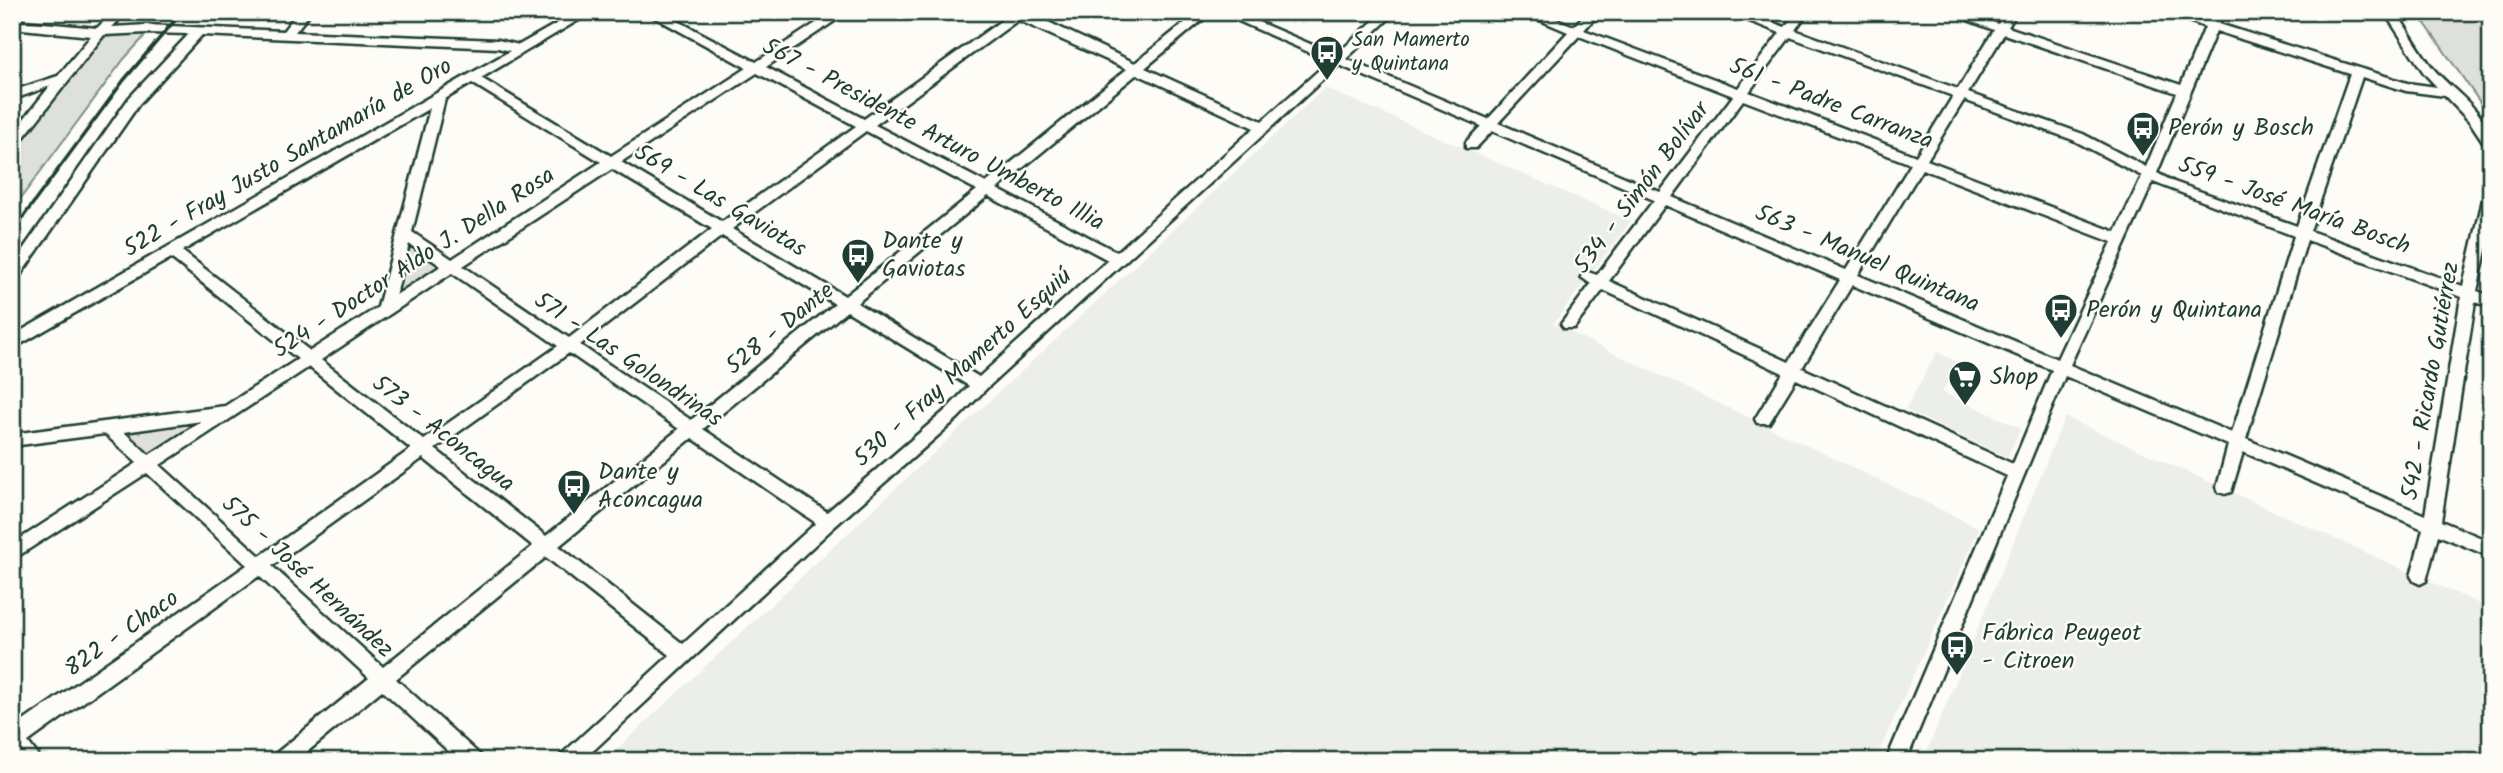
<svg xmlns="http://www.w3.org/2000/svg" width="2503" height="773" viewBox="0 0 2503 773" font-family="Kalam,sans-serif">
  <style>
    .built { fill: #eceee9 }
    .green { fill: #dde0db; stroke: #7e8e88; stroke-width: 2 }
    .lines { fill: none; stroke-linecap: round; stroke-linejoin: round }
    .minor-casing { stroke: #1f3d34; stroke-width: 5 }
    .minor { fill: #fdfcf7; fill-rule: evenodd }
    .rail { stroke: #1f3d34; stroke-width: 3.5 }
    .labels { text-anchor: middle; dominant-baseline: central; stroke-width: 5; stroke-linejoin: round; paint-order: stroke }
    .far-poi-label { font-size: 21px; fill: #1f3d34; stroke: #fdfcf7; text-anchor: start }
    .street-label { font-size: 24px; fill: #1f3d34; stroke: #fdfcf7 }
    .poi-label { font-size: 24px; fill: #1f3d34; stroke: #fdfcf7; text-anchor: start }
  </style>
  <rect width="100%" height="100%" fill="#fdfcf7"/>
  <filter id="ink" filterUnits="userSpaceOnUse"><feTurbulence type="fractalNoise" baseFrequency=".0143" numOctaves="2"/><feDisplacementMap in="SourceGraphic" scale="14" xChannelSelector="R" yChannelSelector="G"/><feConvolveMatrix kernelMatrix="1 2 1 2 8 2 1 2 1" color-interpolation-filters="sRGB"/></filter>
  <g filter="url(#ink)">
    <!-- built -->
    <g class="built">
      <path d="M1325,88L1631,221L1553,324L1979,528L1875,761H604Z"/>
      <path d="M1937,352L1958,362L1942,392L2021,428L2007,457L1905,410Z"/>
      <path d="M2065,417L2491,609V761H1923Z"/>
    </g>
    <!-- green -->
    <g class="green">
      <path d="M2417,12H2491V118Z"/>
      <path d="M143,32L145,36L124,59L12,210V153L104,37Z"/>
      <path d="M411,244L443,269L394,302Z"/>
      <path d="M204,422L151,457L123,433Z"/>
    </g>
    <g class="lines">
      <defs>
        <path id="minor" d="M114,12H127L112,27L147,25L283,31L298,12H311L295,32L498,40L519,45L577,12H592L481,78L611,156L747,68L645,12H661L756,62L833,12H848L766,67L864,119L1009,15L1006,12H1027L1135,63L1198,12H1212L1145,68L1262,121L1329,61L1218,12H1235L1336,55L1383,12H1396L1346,59L1488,119L1568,32L1521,12H1539L1574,26L1587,12H1600L1584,30L1738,88L1780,33L1726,12H1744L1785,27L1796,12H1808L1795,30L1958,89L1994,30L1946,12H1965L1998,24L2005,12H2017L2008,27L2181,85L2205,27L2163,12H2182L2208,20L2212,12H2224L2219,24L2407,83L2437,87L2424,73L2384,12H2396C2408,30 2419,50 2432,67C2452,92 2491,112 2491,147L2486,146L2470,122L2445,96L2406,91L2362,77L2310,231L2463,286L2484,195L2491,190V228L2477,291L2491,296V307L2475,302L2441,521L2491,542V557L2438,535L2426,581L2420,584L2414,581L2411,576L2423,529L2243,452L2231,492L2225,494L2219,492L2217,487L2228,445L2065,376L1906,761H1886L2007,476L1796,379L1769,423H1757L1755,419L1783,373L1603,290L1574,328H1564L1561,324L1591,284L1581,277L1583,273L1588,272L1597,275L1654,200L1492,131L1476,148H1466V142L1481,126L1339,65L986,389L958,418L834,527L582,761H558L561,755L670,655L546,557L396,679L480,755L483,761H459L382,690L296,761H271L274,755L369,678L259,576L28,742L42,761H19L12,752V729L247,565L147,473L12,560V544L137,463L105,434L12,446V434L225,406L298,359L171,258L12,349V336L510,51L498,48L202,35L139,104L17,280L12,281V265L129,98L189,34L147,33L104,35L17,146L12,147V134L50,86L12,100V91L58,76L91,36L12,28V20L97,28ZM1018,20L1127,69L986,183L875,125ZM2216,31L2350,74L2297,226L2174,182L2157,173ZM2004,34L2177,93L2146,167L2083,134L1968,93ZM1579,36L1733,96L1660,192L1498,123ZM1790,37L1953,96L1916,156L1749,92ZM757,73L856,126L722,222L621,162ZM1137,74L1254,128L1117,252L997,189ZM472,83L601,162L452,259L412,232L445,99ZM1743,100L1911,164L1846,270L1672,197ZM1964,100L2073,140L2142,176L2116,232L1927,160ZM430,108L378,307L310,351L182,251ZM866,131L977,190L845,296L732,229ZM612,169L712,229L569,338L463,266ZM1922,169L2112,242L2057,359L1858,275ZM2153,182L2294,236L2232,433L2070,365ZM988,196L1108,260L979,377L857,303ZM1665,205L1840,280L1789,362L1609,281ZM722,236L835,304L691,420L580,345ZM2307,240L2461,297L2425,515L2246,439ZM409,244L441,266L396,295ZM452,273L558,346L424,440L321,360ZM1852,285L2052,370L2013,464L1802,368ZM847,311L969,386L946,410L827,512L703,429ZM569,353L679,429L546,536L435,449ZM309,367L411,449L260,556L160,465ZM202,421L149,455L124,432ZM692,438L816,523L683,644L559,546ZM423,458L533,546L383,667L272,566Z"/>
      </defs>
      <!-- minor casing -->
      <use href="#minor" class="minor-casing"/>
      <!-- minor -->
      <use href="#minor" class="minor"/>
      <!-- rail -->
      <path class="rail" d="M12,232L124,80L182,12"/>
    </g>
  </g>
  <!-- icons -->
  <defs>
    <symbol id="bus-pin" viewBox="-11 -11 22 30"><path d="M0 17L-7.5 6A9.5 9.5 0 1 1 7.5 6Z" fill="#1f3d34" stroke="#fdfcf7"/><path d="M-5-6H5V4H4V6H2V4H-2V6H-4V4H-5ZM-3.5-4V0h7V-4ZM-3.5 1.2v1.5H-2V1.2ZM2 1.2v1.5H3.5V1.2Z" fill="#fff"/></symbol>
    <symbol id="supermarket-pin" viewBox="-11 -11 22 30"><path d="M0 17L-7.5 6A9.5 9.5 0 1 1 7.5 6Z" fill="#1f3d34" stroke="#fdfcf7"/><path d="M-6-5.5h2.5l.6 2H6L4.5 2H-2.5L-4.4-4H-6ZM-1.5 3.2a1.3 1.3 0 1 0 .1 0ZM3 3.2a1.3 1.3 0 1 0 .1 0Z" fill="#fff"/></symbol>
  </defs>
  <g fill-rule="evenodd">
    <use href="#bus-pin" x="1308" y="33" width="38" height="52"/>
    <use href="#bus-pin" x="2124" y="109" width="38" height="52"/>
    <use href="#bus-pin" x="839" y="236" width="38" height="52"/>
    <use href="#bus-pin" x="2042" y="291" width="38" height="52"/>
    <use href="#supermarket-pin" x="1946" y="358" width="38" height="52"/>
    <use href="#bus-pin" x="555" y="467" width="38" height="52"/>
    <use href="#bus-pin" x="1938" y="628" width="38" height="52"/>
  </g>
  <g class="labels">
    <!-- far-poi labels -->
    <g class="far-poi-label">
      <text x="1352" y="40">San Mamerto<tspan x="1352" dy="24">y Quintana</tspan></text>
    </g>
    <!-- street labels -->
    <g class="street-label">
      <text transform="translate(1831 104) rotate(21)">561 - Padre Carranza</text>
      <text transform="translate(933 135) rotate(28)">567 - Presidente Arturo Umberto Illia</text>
      <text transform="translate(288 158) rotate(-30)">522 - Fray Justo Santamaría de Oro</text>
      <text transform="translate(1642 188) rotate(-53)">534 - Simón Bolívar</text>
      <text transform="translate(720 201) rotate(31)">569 - Las Gaviotas</text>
      <text transform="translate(2294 206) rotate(20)">559 - José María Bosch</text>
      <text transform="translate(1867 259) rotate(23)">563 - Manuel Quintana</text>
      <text transform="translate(414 263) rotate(-33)">524 - Doctor Aldo J. Della Rosa</text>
      <text transform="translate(780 329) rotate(-39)">528 - Dante</text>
      <text transform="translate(628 360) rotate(34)">571 - Las Golondrinas</text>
      <text transform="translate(963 368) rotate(-42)">530 - Fray Mamerto Esquiú</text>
      <text transform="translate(2431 381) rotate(-80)">542 - Ricardo Gutiérrez</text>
      <text transform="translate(443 434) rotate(38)">573 - Aconcagua</text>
      <text transform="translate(307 577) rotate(43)">575 - José Hernández</text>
      <text transform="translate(122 634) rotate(-35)">822 - Chaco</text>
    </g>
    <!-- poi labels -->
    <g class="poi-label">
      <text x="2168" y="128">Perón y Bosch</text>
      <text x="882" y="241">Dante y<tspan x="882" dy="28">Gaviotas</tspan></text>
      <text x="2086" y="310">Perón y Quintana</text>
      <text x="1990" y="377">Shop</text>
      <text x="598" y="472">Dante y<tspan x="598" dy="28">Aconcagua</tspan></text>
      <text x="1982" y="633">Fábrica Peugeot<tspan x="1982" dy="28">- Citroen</tspan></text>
    </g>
  </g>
  <!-- margin -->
  <rect width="2503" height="773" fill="none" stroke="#fdfcf7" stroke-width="42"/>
  <rect x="21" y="21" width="2461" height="731" fill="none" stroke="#1f3d34" stroke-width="2.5" filter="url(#ink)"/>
</svg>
